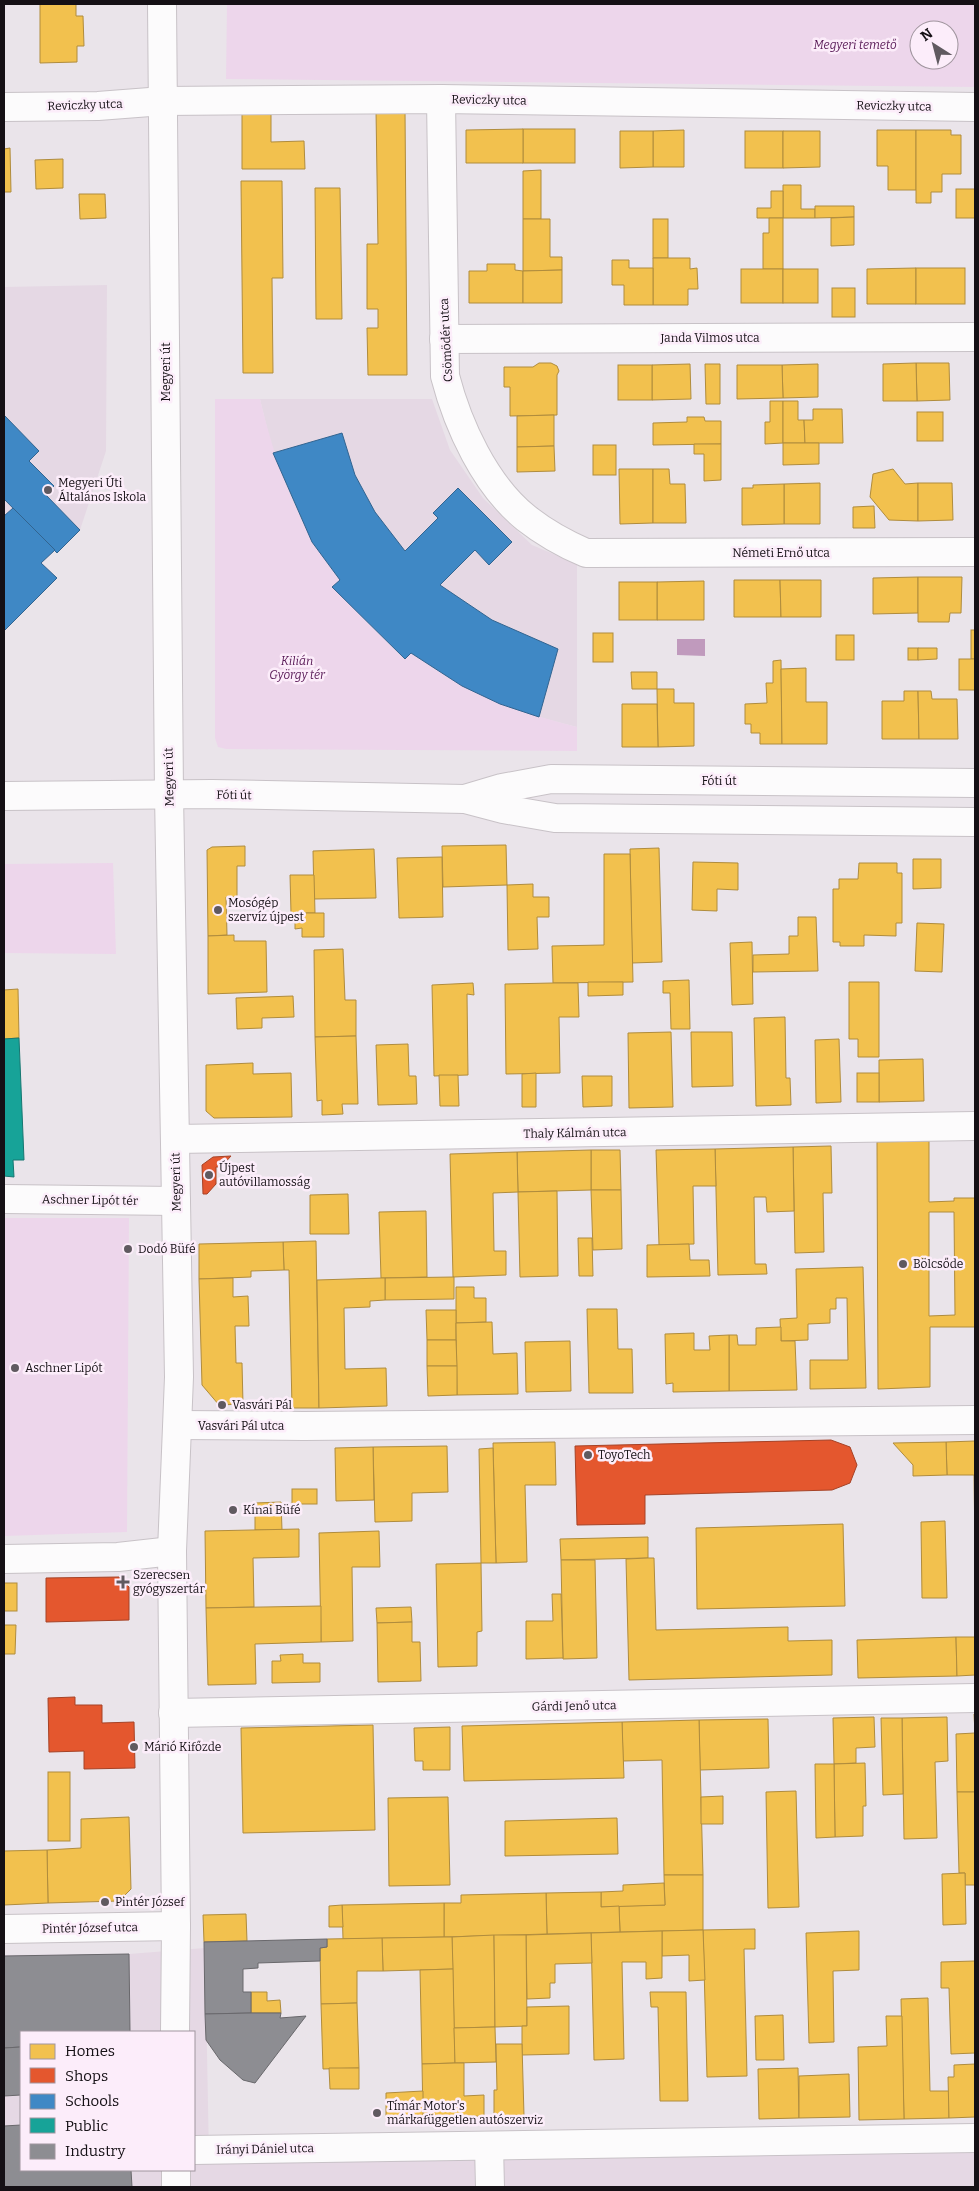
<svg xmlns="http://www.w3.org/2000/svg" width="979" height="2191" viewBox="0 0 979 2191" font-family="Bitter,serif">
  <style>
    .built { fill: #e5d8e4; fill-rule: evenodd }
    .green { fill: #edd6eb; fill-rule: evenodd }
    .water { fill: #c09abd }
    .homes { fill: #f2c14e; stroke: #b08c3d; fill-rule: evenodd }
    .shops { fill: #e4572e; stroke: #a64226 }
    .schools { fill: #3f88c5; stroke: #326490 }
    .public { fill: #17a398; stroke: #167771 }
    .industry { fill: #8d8d92; stroke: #69686c }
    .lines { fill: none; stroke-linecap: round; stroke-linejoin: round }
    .street-casing { stroke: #c8c2c7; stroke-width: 30 }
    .secondary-casing { stroke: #c8c2c7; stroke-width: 30 }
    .street { stroke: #fcfbfc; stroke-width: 28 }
    .secondary { stroke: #fcfbfc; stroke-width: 28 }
    .poi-dot { fill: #605a60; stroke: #fcedfa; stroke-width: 2 }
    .labels { text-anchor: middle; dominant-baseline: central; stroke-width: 5; stroke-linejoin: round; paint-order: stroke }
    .park-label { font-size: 12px; font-style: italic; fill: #571855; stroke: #fcedfa }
    .street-label { font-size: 12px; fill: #151015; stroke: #fcedfa }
    .poi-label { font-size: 12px; fill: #151015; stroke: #fcedfa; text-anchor: start }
  </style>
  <rect width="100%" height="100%" fill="#eae4ea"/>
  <!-- built -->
  <g class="built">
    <path d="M107,285L106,451L80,530L57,553L55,550L42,563L57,578L4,631V287Z"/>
    <path d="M260,399H432L450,450L483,498L532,545L577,564V727L539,717L500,704L434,670L412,653L405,659L332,587L340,580L312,542L295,508L273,453Z"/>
    <path d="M205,1948L209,2157L975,2148V2187H4V1955L129,1954ZM21,2032H194V2170H21Z"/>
  </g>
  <!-- green -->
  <g class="green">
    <path d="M227,4H975V87L226,79ZM919,30H949V60H919Z"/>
    <path d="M215,399H260C276,466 297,525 340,580L332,587L404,659L411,653C464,691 515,712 577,727V751L226,749L218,747L215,738Z"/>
    <path d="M113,863L116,954L4,953V864Z"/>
    <path d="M4,1218H129L127,1532L4,1536Z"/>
  </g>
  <!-- water -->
  <path class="water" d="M677,639H705V656L677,655Z"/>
  <!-- homes -->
  <g class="homes">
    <path d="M40,4H76V16H83L84,46H77V62L40,63Z"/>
    <path d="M242,109H271V142L304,141L305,169H242Z"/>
    <path d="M405,109L407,375H368L367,328H378V309H367V244H378L376,110Z"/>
    <rect x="523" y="129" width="52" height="34"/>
    <path d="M523,129V163H466V130Z"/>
    <path d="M684,130V167H653V131Z"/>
    <path d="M877,130H916V190H888V166H877Z"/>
    <path d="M916,130H951V135H961V174H942V192H931V203H916Z"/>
    <path d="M620,131H653V167L620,168Z"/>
    <rect x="745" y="131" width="38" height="37"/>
    <path d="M783,131H820V167L783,168Z"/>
    <path d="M10,148L11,192H4V149Z"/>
    <path d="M63,159V188L36,189L35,160Z"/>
    <path d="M541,170V219H523V171Z"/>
    <path d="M241,181H282L283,278H272L273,373H243Z"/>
    <path d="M783,185H801V209H815V218H783Z"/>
    <path d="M315,188H340L342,319H316Z"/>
    <rect x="956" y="189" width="19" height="29"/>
    <path d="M771,191H783V218H757V208H771Z"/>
    <path d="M79,194H105L106,218L80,219Z"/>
    <path d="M815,206H854V217L815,218Z"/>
    <path d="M854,217V245L831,246V218Z"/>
    <path d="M769,218H783V269H763V233H769Z"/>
    <path d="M523,219H550V257H562V270L523,271Z"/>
    <rect x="653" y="219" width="15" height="39"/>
    <path d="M653,258H690V269L697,268L698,289H688V305H653Z"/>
    <path d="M612,260H629V268H653V305H624V285H612Z"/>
    <path d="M487,264H515V270L523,271V303H469V271H487Z"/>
    <path d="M916,268V304H867V269Z"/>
    <rect x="916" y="268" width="49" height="36"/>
    <rect x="741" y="269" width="42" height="34"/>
    <rect x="783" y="269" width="35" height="34"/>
    <path d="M562,270V303H523V271Z"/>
    <rect x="832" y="288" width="23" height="29"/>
    <path d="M539,363H551L557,366L559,371L557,375V415L510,416V387H504V367H533Z"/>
    <path d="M916,363H949L950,400L917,401Z"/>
    <path d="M916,363L917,401H883V364Z"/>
    <path d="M690,364L691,399L652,400V365Z"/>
    <path d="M705,364H720V404H706Z"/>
    <path d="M818,364V397L783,398L782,365Z"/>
    <rect x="618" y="365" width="34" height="35"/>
    <path d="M737,365H782L783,398L737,399Z"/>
    <path d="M770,401H783V443L765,444V422H770Z"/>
    <path d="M783,401H798V420H804L805,443H783Z"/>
    <path d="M813,409H842L843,443H805L804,420H813Z"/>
    <rect x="917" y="412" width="26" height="29"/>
    <path d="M554,415V446L517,447V416Z"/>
    <path d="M687,417H704L705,421H721V444L653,445V423L687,422Z"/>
    <path d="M783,443H819V464L783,465Z"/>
    <path d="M694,444H721V480L704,481V454H694Z"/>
    <rect x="593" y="445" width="23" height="30"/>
    <path d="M554,446L555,471L517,472V447Z"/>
    <path d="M619,469H653V523L620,524Z"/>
    <path d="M653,469H669L670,484H685L686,523H653Z"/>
    <path d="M893,469L905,484L918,483V521L889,520L870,497L873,474Z"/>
    <path d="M820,483V524H784V484Z"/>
    <path d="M918,483H952L953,520L918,521Z"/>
    <path d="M784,484V524L742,525V488H753V485Z"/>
    <path d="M874,506L875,528H853V507Z"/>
    <path d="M918,577V613L873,614V578Z"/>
    <path d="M918,577H962L961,613H950L949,622H918Z"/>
    <path d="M734,580H780L781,617H734Z"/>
    <path d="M780,580H821V617H781Z"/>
    <path d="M704,581V620H657V582Z"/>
    <rect x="619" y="582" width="38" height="38"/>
    <rect x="971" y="630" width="4" height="29"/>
    <rect x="593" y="633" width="20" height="29"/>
    <rect x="836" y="635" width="18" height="25"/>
    <rect x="908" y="648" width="10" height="12"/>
    <path d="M918,648H937V659L918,660Z"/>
    <rect x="959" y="659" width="16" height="31"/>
    <path d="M781,660L782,744H760V733H751V724H745V704L767,703L766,683H773V661Z"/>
    <path d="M806,668V702H827V744H782L781,669Z"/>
    <path d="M631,672H657V689H632Z"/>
    <path d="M657,689H674V703H694V746L658,747Z"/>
    <path d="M904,691H918L919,739H882V701H904Z"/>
    <path d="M918,691H931L932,699H957L958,739H919Z"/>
    <path d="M622,704H657L658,747H622Z"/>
    <path d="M506,845L507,885L443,887L442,846Z"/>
    <path d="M245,846V866H237V897H226L227,935L208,936L207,850L212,847Z"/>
    <path d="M659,848L662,962L632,963L630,849Z"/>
    <path d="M374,849L376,898L314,899L313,851Z"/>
    <path d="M604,854H630L633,982L553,983L552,946L604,945Z"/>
    <path d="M442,857L443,917L399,918L397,858Z"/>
    <path d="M913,859H941V888L913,889Z"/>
    <path d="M693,862L738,863V890L717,889V911L692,910Z"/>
    <path d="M859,863H897V873H902V923H896V936L864,935V946H840V942H833V889H839V879H858Z"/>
    <path d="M290,875H314L315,913H291Z"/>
    <path d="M533,884V897H549V917H537L538,949L508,950L507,885Z"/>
    <path d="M295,913H324V937H302V928L295,929Z"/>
    <path d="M798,917H816L818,971L753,972V955L789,954V936H798Z"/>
    <path d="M917,923L944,924L942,972L915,971Z"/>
    <path d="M234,935V941H266L267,992L208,994V936Z"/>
    <path d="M752,942L753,1004L732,1005L730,943Z"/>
    <path d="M343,949L345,1000H356V1036L315,1037L314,950Z"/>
    <path d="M689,980L690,1029H671L670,993H663V981Z"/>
    <path d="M588,982H623V995L588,996Z"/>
    <path d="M849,982H879V1057H858V1039H849Z"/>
    <path d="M473,983L474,995L467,994L468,1075L434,1076L432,985Z"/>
    <path d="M553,983H578L579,1017H559L560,1073L506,1074L505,984Z"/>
    <path d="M18,989L19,1038L4,1039V990Z"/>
    <path d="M293,996L294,1017L262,1018V1028L237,1029L236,998Z"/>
    <path d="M785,1017L786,1078H790L791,1105L756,1106L754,1018Z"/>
    <path d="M671,1032L673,1107L629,1108L628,1033Z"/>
    <path d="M691,1032H732L733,1086L692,1087Z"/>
    <path d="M356,1036L358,1104H342L343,1114L322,1115V1100L317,1101L315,1037Z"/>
    <path d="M839,1039L841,1102L816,1103L815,1040Z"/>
    <path d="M408,1044L409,1076H416L417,1104L378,1105L376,1045Z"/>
    <path d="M923,1059L924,1101L879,1102V1060Z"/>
    <path d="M253,1063V1074L291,1073L292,1117L214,1118L206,1111V1065Z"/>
    <path d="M536,1073V1107H522V1074Z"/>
    <rect x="857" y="1073" width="22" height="29"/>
    <path d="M439,1075H458L459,1106H440Z"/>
    <path d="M582,1076H612V1106L583,1107Z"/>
    <path d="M929,1141V1202L954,1201V1198H975V1327H930V1387L878,1389L877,1142ZM929,1212H954L955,1315L929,1316Z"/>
    <path d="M831,1146L832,1193H823L824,1252L795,1253L793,1147Z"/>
    <path d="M793,1147L794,1211L767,1212L766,1197H754L755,1264H766L767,1274L718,1275L715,1149Z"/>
    <path d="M715,1149L716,1186H693L694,1244L659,1245L656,1150Z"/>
    <path d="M591,1150H620L621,1190H591Z"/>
    <path d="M591,1150V1190L518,1192L517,1152Z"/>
    <path d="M517,1152L518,1192L493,1193L494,1251H506V1275L453,1277L450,1154Z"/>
    <path d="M591,1190H621L622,1249L593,1250Z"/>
    <path d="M557,1191L558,1276L520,1277L518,1192Z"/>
    <path d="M348,1194L349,1234H310V1195Z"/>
    <path d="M426,1211L427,1277L381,1278L379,1212Z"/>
    <path d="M578,1238H592L593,1276H579Z"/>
    <path d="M316,1241L319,1408H292L289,1270H284L283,1242Z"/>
    <path d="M283,1242L284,1270L251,1271V1277L199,1279V1244Z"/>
    <path d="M689,1244L690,1260H709L710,1276L647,1277V1245Z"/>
    <path d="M863,1267L866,1388L810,1389V1360H848L847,1298H836V1309H830V1323L808,1324V1340L781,1341L780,1319L797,1318L796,1269Z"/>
    <path d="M454,1277V1299L385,1300V1278Z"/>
    <path d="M233,1278V1297L248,1296L249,1326H235L236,1363H242L243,1404L219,1405L202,1385L199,1279Z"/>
    <path d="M381,1278H385V1300L370,1301V1307L344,1308L345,1369L386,1368L387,1406L319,1408L317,1280Z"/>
    <path d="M456,1287H474V1298H486V1322L456,1323Z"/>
    <path d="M587,1309H617L618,1349H632L633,1393H589Z"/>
    <path d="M426,1310H456V1340H427Z"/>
    <path d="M492,1322L493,1354L517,1353L518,1394L457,1395L456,1323Z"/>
    <path d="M781,1327V1341H795L797,1390L729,1391V1335H737L738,1345H756V1328Z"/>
    <path d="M694,1333V1350H710L709,1336L729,1335V1391L673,1392V1383L666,1384L665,1334Z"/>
    <path d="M427,1340H456L457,1366H427Z"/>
    <path d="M570,1341L571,1391L526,1392L525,1342Z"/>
    <path d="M427,1366H457V1395L428,1396Z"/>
    <path d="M975,1441V1547L974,1475H947L946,1442Z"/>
    <path d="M555,1442L556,1485H525L527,1562L496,1563L493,1443Z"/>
    <path d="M946,1442L947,1475L913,1476V1465L893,1443Z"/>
    <path d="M447,1446L448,1492L412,1493V1521L375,1522L373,1447Z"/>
    <path d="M373,1447L374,1500L336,1501L335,1448Z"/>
    <path d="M493,1448L496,1563H481L479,1449Z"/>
    <rect x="292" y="1489" width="25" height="15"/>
    <path d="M281,1502L282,1530H255V1503Z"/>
    <path d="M945,1521L947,1598H922L921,1522Z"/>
    <path d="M843,1524L845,1606L697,1609L696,1528Z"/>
    <path d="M299,1529V1557L253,1558L254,1607L206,1608L205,1531Z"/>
    <path d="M379,1531L380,1567H352L353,1641L321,1642L319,1533Z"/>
    <path d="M648,1537V1558L561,1560L560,1539Z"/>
    <path d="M648,1558H654L656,1630L788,1627V1641L832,1640V1675L629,1680L626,1559Z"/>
    <path d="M561,1560H595L597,1658L563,1659Z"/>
    <path d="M481,1563L482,1631L477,1632V1666L438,1667L436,1564Z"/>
    <rect x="4" y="1583" width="13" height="28"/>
    <path d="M552,1594H561L563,1658L526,1659V1621H553Z"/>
    <path d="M321,1606V1642L255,1644L256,1684L208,1685L206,1608Z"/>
    <path d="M411,1607L412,1622L377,1623L376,1608Z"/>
    <path d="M412,1622V1642H420L421,1681L378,1682L377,1623Z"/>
    <path d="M4,1625H16L15,1654H4Z"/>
    <path d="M956,1637L957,1676L858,1678L857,1640Z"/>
    <path d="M956,1637H975V1675L957,1676Z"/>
    <path d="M303,1654V1663H320V1682L272,1683V1661H281L280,1655Z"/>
    <path d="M974,1714H975V1792H957L956,1734L975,1733Z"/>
    <path d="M874,1717L875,1747L856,1748V1763L834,1764L833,1718Z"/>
    <path d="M947,1717L948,1761L935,1762L937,1838L904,1839L902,1718Z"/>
    <path d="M881,1718H902L903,1794L883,1795Z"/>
    <path d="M768,1719L769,1768L700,1770L699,1720Z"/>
    <path d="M699,1720L703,1875H664L662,1760L623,1761L622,1722Z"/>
    <path d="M622,1722L624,1778L464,1781L462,1726Z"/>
    <path d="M373,1725L375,1830L243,1833L241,1728Z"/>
    <path d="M450,1727V1770H423V1761H415L414,1728Z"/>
    <path d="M865,1763L866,1806H863V1836L835,1837L834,1764Z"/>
    <path d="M815,1764H834L835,1837L816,1838Z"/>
    <rect x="48" y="1772" width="22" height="69"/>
    <path d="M796,1791L799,1907L768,1908L766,1792Z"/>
    <path d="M957,1792H975V1885H965V1873H959Z"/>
    <path d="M723,1796V1824H701V1797Z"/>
    <path d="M448,1797L450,1885L389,1886L388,1798Z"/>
    <path d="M129,1817L131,1889L119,1901L48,1903L47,1850L81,1848V1819Z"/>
    <path d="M617,1818L618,1854L505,1856V1821Z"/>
    <path d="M47,1850L48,1903L4,1905V1851Z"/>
    <path d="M965,1873L966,1924L943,1925L942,1874Z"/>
    <path d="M664,1875H703V1930L620,1932L619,1906L665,1905Z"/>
    <path d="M664,1883L665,1905L601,1907V1892L623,1891V1885Z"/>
    <path d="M601,1892V1907L619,1906L620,1932L547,1934L546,1893Z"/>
    <path d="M546,1893L547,1934L444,1937V1903H461V1895Z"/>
    <path d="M444,1903V1937L343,1939L342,1905Z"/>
    <path d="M342,1905L343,1927H329V1906Z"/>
    <path d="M246,1914L247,1941L204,1942L203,1915Z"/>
    <path d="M755,1929V1949H744L747,2076L707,2077L703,1930Z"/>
    <path d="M703,1930L705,1980L689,1981V1955L662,1956V1931Z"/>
    <path d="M662,1931V1978L646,1979V1962H622L624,2059L594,2060L591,1933Z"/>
    <path d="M859,1931V1970L833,1971L834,2042L809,2043L806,1933Z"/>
    <path d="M591,1933L592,1963L555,1964V1983H550V1998L527,1999L526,1935Z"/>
    <path d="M494,1935L495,2027L454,2028L452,1937Z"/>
    <path d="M494,1935H526L527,2026L495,2027Z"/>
    <path d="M444,1937H452L453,1969L383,1971L382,1938Z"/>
    <path d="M382,1938L383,1971H357V2003L321,2004L320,1948L327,1947V1939Z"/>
    <path d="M975,1961V2053L951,2054L949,1988H941V1962Z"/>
    <path d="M453,1969L455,2063L422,2064L420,1970Z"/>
    <path d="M251,1992H267V2001L280,2000L281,2013H251Z"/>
    <path d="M650,1992H686L688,2101H660L658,2007H651Z"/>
    <path d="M928,1998L930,2091H949V2118L904,2119L901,1999Z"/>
    <path d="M357,2003L359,2068L323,2069L321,2004Z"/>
    <path d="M569,2006V2054L522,2055V2026H527V2007Z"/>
    <path d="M783,2015L784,2060H756L755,2016Z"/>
    <path d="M886,2016H902L904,2119L859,2120L858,2047L887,2046Z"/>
    <path d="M495,2027L496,2062L455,2063L454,2028Z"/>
    <path d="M496,2044H522L524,2116L494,2117V2090H497Z"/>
    <path d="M455,2063H464V2096L484,2095V2116L423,2118L422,2064Z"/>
    <path d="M975,2064V2117L949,2118L948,2077H954V2065Z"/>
    <path d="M329,2068H359V2089H330Z"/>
    <path d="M798,2068L799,2118L759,2119L758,2069Z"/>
    <path d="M849,2074L850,2117L799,2118V2076Z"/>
    <path d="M423,2091V2118L386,2119V2093Z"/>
  </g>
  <!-- shops -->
  <g class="shops">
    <path d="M231,1156L221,1167H216V1184L207,1194H203L202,1165L213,1157Z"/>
    <path d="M831,1440L850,1447L857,1465L850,1483L832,1490L645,1495V1524L577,1525L575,1446Z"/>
    <path d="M119,1577L129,1587V1620L46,1622V1578Z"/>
    <path d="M75,1697V1705H102V1723L134,1722L135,1768L84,1769V1751L49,1752L48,1698Z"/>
  </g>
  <!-- schools -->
  <g class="schools">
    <path d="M4,415L39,451L29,461L54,486L45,494L80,530L57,553L4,499Z"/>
    <path d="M342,433L355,475L375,512L405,551L438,518L433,513L458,488L512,542L489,565L475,550L440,585L492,620L558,649L539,717L500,704L462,686L411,653L405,659L332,587L340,580L312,542L273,453Z"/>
    <path d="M13,508L55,550L41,563L57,578L4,631V516Z"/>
  </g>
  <!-- public -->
  <path class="public" d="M19,1038L24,1160H13L14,1177L4,1176V1039Z"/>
  <!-- industry -->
  <g class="industry">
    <path d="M327,1939V1947L320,1948V1961L258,1963V1968L243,1969V1992H251V2013L205,2014L204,1942Z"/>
    <path d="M129,1954L130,2032H21V2047L4,2048V1956Z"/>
    <path d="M251,2013H281L280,2018L306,2016L255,2083L243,2080L220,2060L206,2040L205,2014Z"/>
    <path d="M21,2047V2095L4,2096V2048Z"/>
    <path d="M21,2125V2170H131L132,2187H4V2126Z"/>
  </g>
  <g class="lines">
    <defs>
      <g id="street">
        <path d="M441,99L445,376C458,426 485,485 526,518C545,533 565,544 586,553L975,552"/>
        <path d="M4,107L98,106L163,101L441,99L975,107"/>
        <path d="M444,339L975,337"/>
        <path d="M175,1139L975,1126"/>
        <path d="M4,1199L176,1201"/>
        <path d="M178,1425L304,1426L975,1420"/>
        <path d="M4,1559L118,1557L172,1551"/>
        <path d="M173,1713L975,1698"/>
        <path d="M4,1929L176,1926"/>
        <path d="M489,2146L490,2187"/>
        <path d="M194,2150L975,2138"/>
      </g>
      <g id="secondary">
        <path d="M162,4L169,794L179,1377L172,1551L176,1926L175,2032"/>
        <path d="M4,796L212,794L465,799L503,809L555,818L975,822"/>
        <path d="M465,799L502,788L551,779L975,783"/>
        <path d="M176,2187V2170"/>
      </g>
    </defs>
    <!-- street casing -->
    <use href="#street" class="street-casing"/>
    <!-- secondary casing -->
    <use href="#secondary" class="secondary-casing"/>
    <!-- street -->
    <use href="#street" class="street"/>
    <!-- secondary -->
    <use href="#secondary" class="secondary"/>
  </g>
  <!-- markers -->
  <g class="poi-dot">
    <circle cx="48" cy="490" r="5"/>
    <circle cx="218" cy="910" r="5"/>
    <circle cx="209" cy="1175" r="5"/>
    <circle cx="128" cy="1249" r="5"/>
    <circle cx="903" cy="1264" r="5"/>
    <circle cx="15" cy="1368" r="5"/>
    <circle cx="222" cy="1405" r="5"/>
    <circle cx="588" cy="1455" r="5"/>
    <circle cx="233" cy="1510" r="5"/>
    <path d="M120.5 1574.5h5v5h5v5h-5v5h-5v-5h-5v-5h5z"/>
    <circle cx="134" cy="1747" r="5"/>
    <circle cx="105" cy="1902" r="5"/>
    <circle cx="377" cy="2113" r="5"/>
  </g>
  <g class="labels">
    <!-- park labels -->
    <g class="park-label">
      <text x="855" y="45">Megyeri temető</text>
      <text x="297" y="661">Kilián<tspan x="297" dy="14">György tér</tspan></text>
    </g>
    <!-- street labels -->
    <g class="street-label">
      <text transform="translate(489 100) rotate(1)">Reviczky utca</text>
      <text transform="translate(85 105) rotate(-2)">Reviczky utca</text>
      <text transform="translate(894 106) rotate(1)">Reviczky utca</text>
      <text x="710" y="338">Janda Vilmos utca</text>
      <text transform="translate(446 340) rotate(-93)">Csömödér utca</text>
      <text transform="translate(166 372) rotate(-90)">Megyeri út</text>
      <text x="781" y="553">Németi Ernő utca</text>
      <text transform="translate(169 777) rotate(-91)">Megyeri út</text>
      <text x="719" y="781">Fóti út</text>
      <text transform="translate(234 795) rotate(1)">Fóti út</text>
      <text transform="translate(575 1133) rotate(-1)">Thaly Kálmán utca</text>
      <text transform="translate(176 1182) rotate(-91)">Megyeri út</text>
      <text transform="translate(90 1200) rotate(1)">Aschner Lipót tér</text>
      <text x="241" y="1426">Vasvári Pál utca</text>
      <text transform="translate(574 1706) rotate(-1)">Gárdi Jenő utca</text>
      <text transform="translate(90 1928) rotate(-1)">Pintér József utca</text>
      <text transform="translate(265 2149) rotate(-1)">Irányi Dániel utca</text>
    </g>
    <!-- poi labels -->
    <g class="poi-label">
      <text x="58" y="483">Megyeri Úti<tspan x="58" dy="14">Általános Iskola</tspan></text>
      <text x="228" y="903">Mosógép<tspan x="228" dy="14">szervíz újpest</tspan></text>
      <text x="219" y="1168">Újpest<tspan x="219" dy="14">autóvillamosság</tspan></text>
      <text x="138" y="1249">Dodó Büfé</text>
      <text x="913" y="1264">Bölcsőde</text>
      <text x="25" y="1368">Aschner Lipót</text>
      <text x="232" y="1405">Vasvári Pál</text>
      <text x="598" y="1455">ToyoTech</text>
      <text x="243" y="1510">Kínai Büfé</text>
      <text x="133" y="1575">Szerecsen<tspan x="133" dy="14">gyógyszertár</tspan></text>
      <text x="144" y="1747">Márió Kifőzde</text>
      <text x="115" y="1902">Pintér József</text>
      <text x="387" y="2106">Tímár Motor's<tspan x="387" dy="14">márkafüggetlen autószerviz</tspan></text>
    </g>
  </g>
  <!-- border -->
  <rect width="979" height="2191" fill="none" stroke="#151015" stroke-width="10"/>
  <!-- legend -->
  <rect x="20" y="2031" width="175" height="140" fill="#fcedfa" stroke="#a0959e"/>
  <rect x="30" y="2044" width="25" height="15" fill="#f2c14e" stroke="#a0959e"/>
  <text x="65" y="2056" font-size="15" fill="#151015">Homes</text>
  <rect x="30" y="2068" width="25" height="15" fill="#e4572e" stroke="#a0959e"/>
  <text x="65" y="2081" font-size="15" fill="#151015">Shops</text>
  <rect x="30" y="2094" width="25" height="15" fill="#3f88c5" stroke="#a0959e"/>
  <text x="65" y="2106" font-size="15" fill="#151015">Schools</text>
  <rect x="30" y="2118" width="25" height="15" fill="#17a398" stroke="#a0959e"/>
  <text x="65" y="2131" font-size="15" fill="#151015">Public</text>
  <rect x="30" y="2144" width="25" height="15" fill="#8d8d92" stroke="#a0959e"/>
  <text x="65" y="2156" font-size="15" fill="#151015">Industry</text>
  <!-- north arrow -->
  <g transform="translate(934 45) rotate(324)"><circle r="24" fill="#fcedfa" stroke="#a0959e"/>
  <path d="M0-4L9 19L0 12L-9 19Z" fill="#605a60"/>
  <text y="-8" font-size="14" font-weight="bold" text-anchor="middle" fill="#151015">N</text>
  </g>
</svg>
